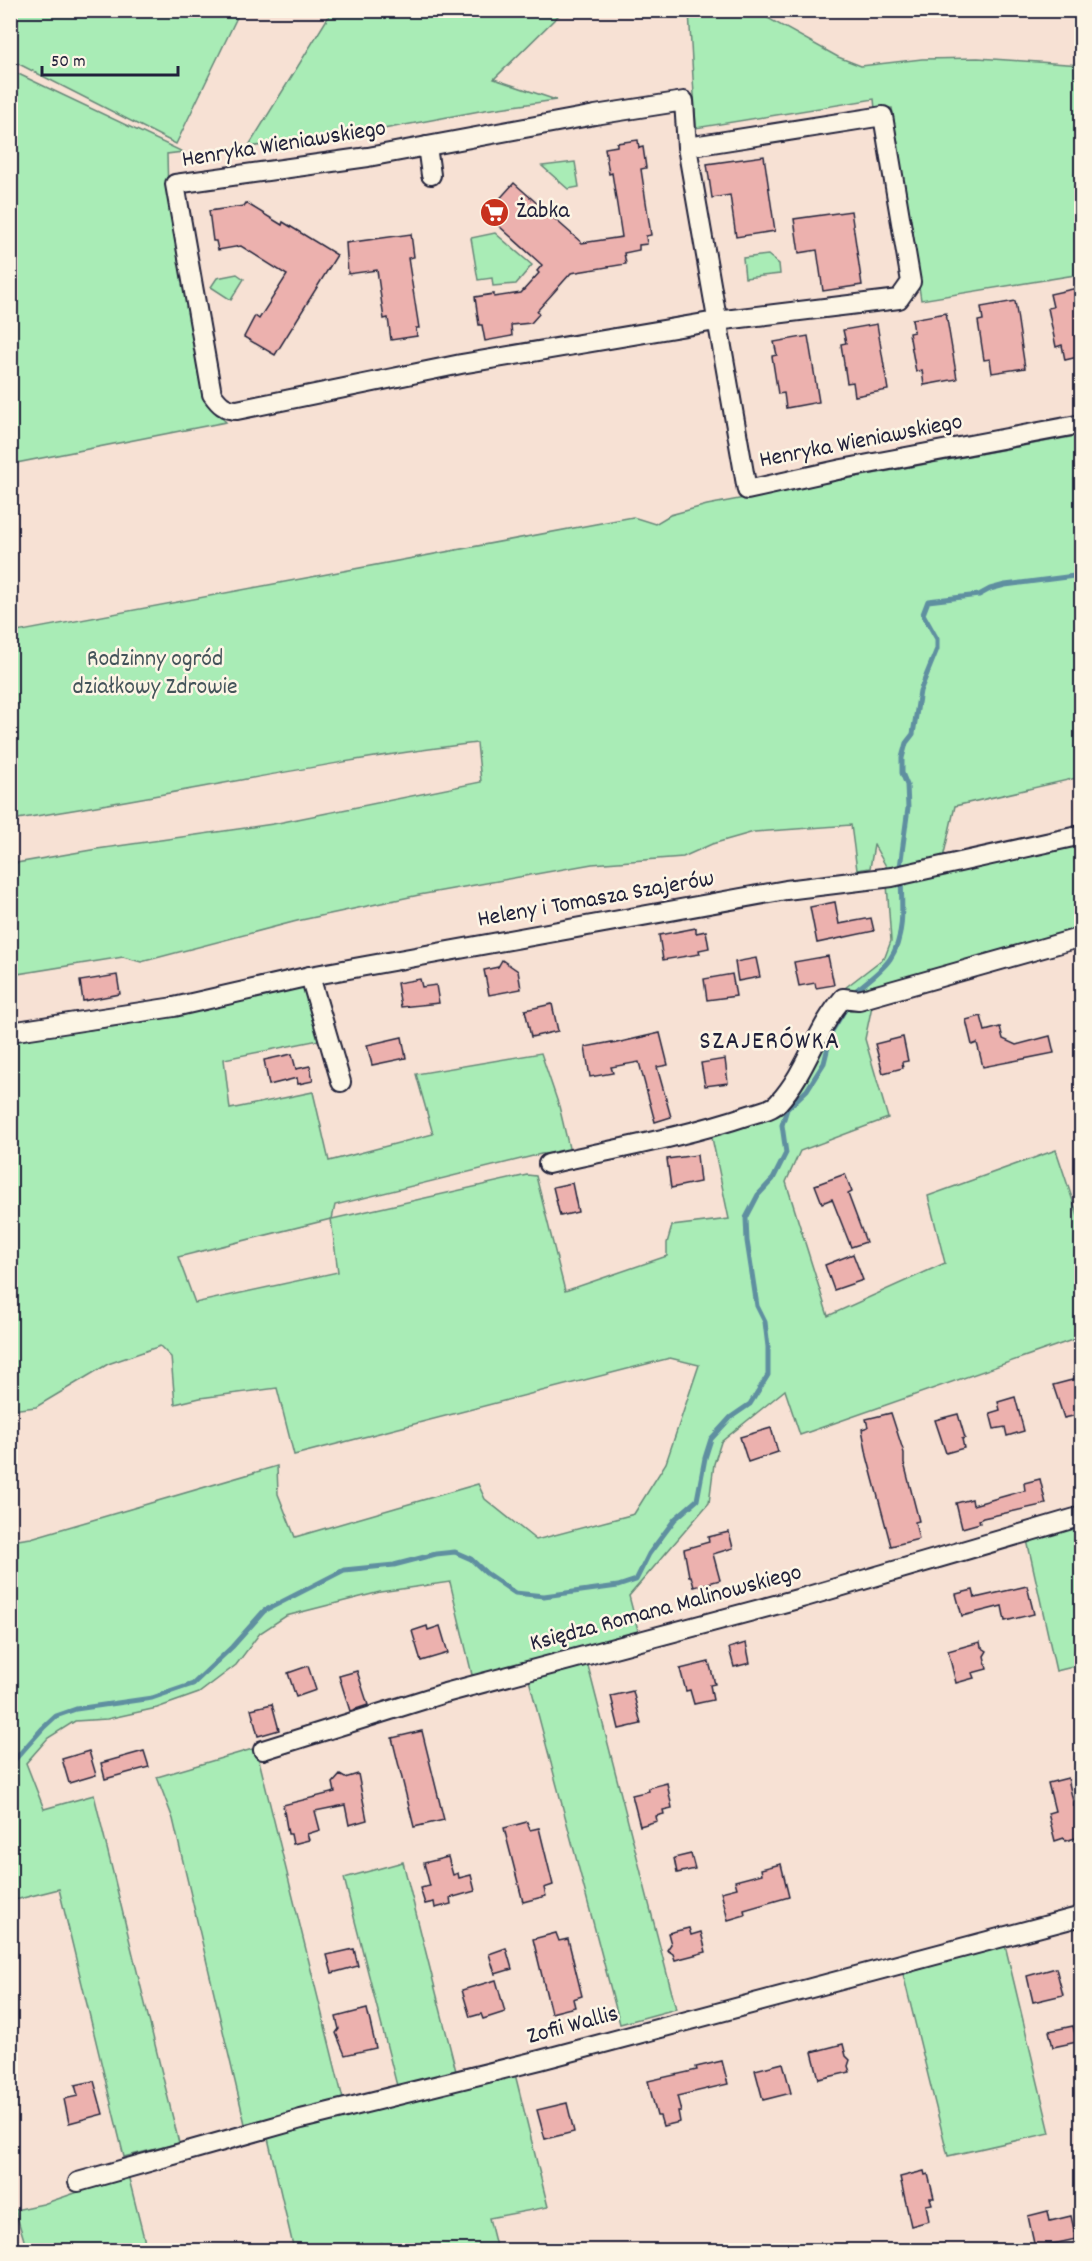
<svg xmlns="http://www.w3.org/2000/svg" width="1092" height="2261" viewBox="0 0 1092 2261" font-family="Dekko,sans-serif">
  <style>
    .green { fill: #a9ecb6; stroke: #668778; stroke-width: 1.5; fill-rule: evenodd }
    .lines { fill: none; stroke-linecap: round; stroke-linejoin: round }
    .stream { stroke: #5f8fa0; stroke-width: 5 }
    .building { fill: #ecb1ae; stroke: #22223b; stroke-width: 1.5 }
    .minor-casing { stroke: #22223b; stroke-width: 22 }
    .minor { stroke: #fcf5e5; stroke-width: 18 }
    .labels { text-anchor: middle; dominant-baseline: central; stroke-width: 5; stroke-linejoin: round; paint-order: stroke }
    .street-label { font-size: 24px; fill: #22223b; stroke: #fcf5e5 }
    .poi-label { font-size: 24px; fill: #22223b; stroke: #fcf5e5; text-anchor: start }
    .park-label { font-size: 24px; fill: #44545a; stroke: #fcf5e5 }
    .neighbourhood-label { font-size: 26px; letter-spacing: 1.5px; fill: #22223b; stroke: #fcf5e5 }
  </style>
  <rect width="100%" height="100%" fill="#f7e1d4"/>
  <filter id="ink" filterUnits="userSpaceOnUse"><feTurbulence type="fractalNoise" baseFrequency=".0167" numOctaves="2"/><feDisplacementMap in="SourceGraphic" scale="12" xChannelSelector="R" yChannelSelector="G"/><feConvolveMatrix kernelMatrix="1 2 1 2 8 2 1 2 1" color-interpolation-filters="sRGB"/></filter>
  <g filter="url(#ink)">
    <!-- green -->
    <g class="green">
      <path d="M10,11L11,10L240,11L176,144L11,60Z"/>
      <path d="M332,11H563L494,79L556,100L485,110L373,131L248,147Z"/>
      <path d="M689,11H755L838,57L861,66L922,59L978,58L1081,65V274L921,300L892,108L875,109L874,99L696,128Z"/>
      <path d="M10,70L183,152L167,154L168,195L204,400L226,422L11,464Z"/>
      <path d="M575,162L579,187L568,189L542,166Z"/>
      <path d="M495,233L532,265L516,284L493,286L492,278L478,280L471,238Z"/>
      <path d="M768,255L779,264L780,274L745,278L743,258Z"/>
      <path d="M237,274L244,279L231,300L211,287L217,278Z"/>
      <path d="M1081,435V777L955,806L943,858L887,868L874,845L870,868L857,870L851,825L754,832L712,844L683,857L592,864L419,895L297,921L141,962L123,957L11,975V864L97,849L273,824L481,782L477,743C320,761 166,797 11,820V633L633,517L655,524L670,515L707,505Z"/>
      <path d="M1081,843V929L866,992L841,991L885,957L891,941L887,884Z"/>
      <path d="M303,984L319,1040L224,1059L230,1109L313,1092L329,1161L433,1134L416,1074L541,1053L559,1106L570,1152L541,1154L335,1205L332,1219L527,1175L536,1176L565,1291L667,1256V1243L672,1226L729,1219L711,1133L763,1117L841,1009L854,1011L872,1006L865,1039L888,1118L800,1151L786,1182L828,1316L945,1263L928,1196L1056,1150L1081,1225V1337L800,1435L785,1390L721,1442L714,1464L709,1503L629,1596L639,1634L473,1679L450,1582L380,1592L286,1616L260,1633L236,1665L199,1693L157,1708L107,1719L75,1721L48,1738L26,1763L44,1809L94,1795L179,2143L124,2157L59,1889L11,1901V1541L31,1538L277,1466L278,1494L295,1537L478,1484L485,1499L536,1540L634,1514L666,1463L699,1365L670,1358L294,1455L277,1388L200,1398L175,1404L171,1357L160,1346L108,1364L36,1407L11,1410V1040L118,1026ZM331,1219L338,1272L195,1303L178,1257Z"/>
      <path d="M1080,1523L1081,1665L1056,1671L1027,1540Z"/>
      <path d="M587,1662L676,2009L620,2024L529,1680Z"/>
      <path d="M256,1748L343,2099L245,2124L173,1819L157,1777Z"/>
      <path d="M403,1862L457,2075L397,2086L344,1878Z"/>
      <path d="M1005,1945L1050,2133L948,2156L903,1974Z"/>
      <path d="M515,2074L548,2207L489,2218L497,2250H384L382,2243L348,2250H294L267,2134L448,2092Z"/>
      <path d="M128,2175L147,2250H27L15,2210L43,2204Z"/>
    </g>
    <g class="lines">
      <!-- stream -->
      <g class="stream">
        <path d="M900,867L908,808L907,785L902,773V758L906,743L913,734L920,691L937,649V639L923,614L928,601L979,595L990,589L1005,585L1082,575"/>
        <path d="M854,992C866,982 881,972 890,959C905,938 902,905 901,880"/>
        <path d="M10,1765L43,1728L56,1716L76,1709L152,1698L193,1684L232,1647L264,1611L344,1570L394,1565L436,1554L455,1552L471,1559L486,1573L515,1593L544,1596L618,1586L636,1580L649,1554L675,1519L697,1500L705,1458L711,1439L731,1417L750,1404L768,1375V1347L765,1322L757,1306L747,1241L746,1218L758,1195L773,1179L786,1153L782,1125L787,1109L807,1090L824,1063L832,1031L846,1008"/>
      </g>
    </g>
    <!-- building -->
    <g class="building">
      <path d="M638,140L639,148L643,147L646,168L641,169L651,235L646,236L647,244L639,245V250L624,253L626,264L571,273L537,311L539,314L531,323L511,325L512,336L485,341L482,325H479L475,297L494,294V297L521,293L539,273L537,271L542,265L489,217L497,207L494,205L514,183L582,243L622,237L612,173L609,174L605,148L617,146V143Z"/>
      <path d="M764,156L775,231L736,237L730,195L712,198L707,164Z"/>
      <path d="M246,203L282,225L283,222L337,255L275,355L244,337L255,316L259,319L287,275L241,246L218,250L216,241H213L209,211L244,206Z"/>
      <path d="M851,211L862,285L823,291L817,250L799,253L794,219Z"/>
      <path d="M411,234L414,257L408,258L419,328H416L417,336L391,340L388,318L384,319L377,270L348,274L346,243Z"/>
      <path d="M1082,287V356L1065,360L1062,345L1056,347L1048,308L1053,307L1050,294Z"/>
      <path d="M1015,301L1025,368L992,373L990,359L984,360L978,321L983,320L981,307Z"/>
      <path d="M946,313L957,379L924,385L922,370L916,372L909,333L914,332L912,319Z"/>
      <path d="M877,324L888,390L855,396L853,382L847,383L841,344L846,343L843,330Z"/>
      <path d="M808,336L819,402L786,408L784,393L778,394L772,356L777,355L774,342Z"/>
      <path d="M835,902L839,924L871,918L874,931L817,943L810,907Z"/>
      <path d="M696,928V933L706,931L709,948L699,950L700,954L663,960L659,935Z"/>
      <path d="M828,956L834,985L816,988L815,983L799,986L794,962Z"/>
      <path d="M756,958L760,977L738,981L735,962Z"/>
      <path d="M502,960L518,971L521,989L489,995L484,970L498,967Z"/>
      <path d="M732,974L736,996L707,1000L704,979Z"/>
      <path d="M117,975L120,994L83,1001L80,981Z"/>
      <path d="M420,979L422,987L436,985L439,1003L401,1007L397,983Z"/>
      <path d="M552,1004L558,1031L531,1037L525,1010Z"/>
      <path d="M981,1016L985,1031L1000,1027L1003,1039L1016,1045L1050,1036L1054,1053L983,1067L977,1043L972,1045L966,1020Z"/>
      <path d="M660,1033L668,1065L657,1067L671,1117L655,1122L639,1062L611,1067L613,1073L590,1077L585,1047L612,1042V1044Z"/>
      <path d="M402,1037L406,1058L372,1065L367,1045Z"/>
      <path d="M903,1037L908,1061L902,1062L903,1068L883,1073L875,1044Z"/>
      <path d="M292,1054L296,1069L310,1066L313,1081L298,1084L297,1078L269,1085L264,1060Z"/>
      <path d="M725,1059L728,1083L705,1086L701,1063Z"/>
      <path d="M697,1155L700,1182L671,1188L667,1159Z"/>
      <path d="M845,1174L852,1192L848,1194L866,1242L851,1247L832,1199L822,1203L815,1185Z"/>
      <path d="M572,1183L578,1212L560,1216L553,1187Z"/>
      <path d="M853,1254L863,1280L834,1290L825,1265Z"/>
      <path d="M1076,1379L1082,1400V1414L1064,1418L1053,1385Z"/>
      <path d="M1015,1397L1024,1431L1007,1436L1005,1427L994,1429L990,1413L1000,1410L998,1402Z"/>
      <path d="M891,1413L904,1453V1463L919,1521L915,1522L919,1539L891,1546L867,1456L862,1429L868,1427L866,1419Z"/>
      <path d="M958,1414L965,1438L962,1439L964,1448L946,1453L935,1420Z"/>
      <path d="M771,1428L778,1452L748,1462L740,1437Z"/>
      <path d="M1040,1479L1046,1504L983,1518L979,1520L980,1523L962,1528L956,1503L972,1499L973,1505L1019,1492L1025,1491L1024,1483Z"/>
      <path d="M729,1532L733,1548L713,1554L720,1580L694,1587L691,1576H689L684,1549L709,1542L708,1537Z"/>
      <path d="M1027,1586L1034,1614L1005,1621L1002,1606L962,1616L956,1594L973,1590L975,1598Z"/>
      <path d="M427,1626L428,1630L440,1626L448,1653L421,1661L412,1631Z"/>
      <path d="M980,1642L981,1647L987,1651L984,1656L987,1669L972,1673L974,1678L956,1683L948,1651Z"/>
      <path d="M746,1643L750,1663L734,1667L729,1648Z"/>
      <path d="M709,1662L715,1684L710,1685L713,1700L694,1704L690,1690L686,1691L680,1669Z"/>
      <path d="M308,1666L316,1690L296,1697L288,1673Z"/>
      <path d="M357,1671L368,1705L350,1711L339,1676Z"/>
      <path d="M633,1691L641,1724L619,1729L611,1696Z"/>
      <path d="M272,1704L279,1730L258,1736L251,1709Z"/>
      <path d="M422,1731L444,1820L414,1827L392,1738Z"/>
      <path d="M89,1751L96,1775L69,1783L62,1759Z"/>
      <path d="M144,1751L149,1767L105,1779L101,1763Z"/>
      <path d="M358,1774L367,1820L349,1825L345,1805L315,1811L320,1830L307,1834L309,1840L293,1844L291,1834H288L283,1805L335,1792L333,1783L340,1775L345,1778Z"/>
      <path d="M1068,1778L1074,1806L1082,1804V1834L1079,1835V1837L1065,1841L1064,1838L1055,1841L1048,1813L1055,1811L1048,1783Z"/>
      <path d="M667,1783L672,1808L663,1810L664,1814L656,1816L657,1821L640,1826L632,1795L649,1791L648,1788Z"/>
      <path d="M527,1822L530,1830L539,1828L553,1885L544,1888L546,1896L523,1902L504,1828Z"/>
      <path d="M691,1854L695,1869L677,1873L674,1858Z"/>
      <path d="M448,1857L453,1875L458,1873L459,1878L471,1875L475,1891L450,1898L451,1904L435,1908L434,1902L425,1904L420,1888L430,1886L424,1863Z"/>
      <path d="M781,1864L789,1897L744,1910L745,1915L728,1920L721,1892L737,1888L735,1881L762,1874L761,1869Z"/>
      <path d="M689,1928L691,1935L701,1932L706,1952L675,1960L673,1954L667,1950L671,1944L668,1933Z"/>
      <path d="M556,1933L559,1941L568,1939L582,1996L573,1999L575,2007L551,2013L533,1939Z"/>
      <path d="M506,1948L512,1969L495,1974L489,1954Z"/>
      <path d="M354,1949L358,1966L332,1973L327,1955Z"/>
      <path d="M1056,1968L1063,1995L1033,2002L1027,1976Z"/>
      <path d="M496,1980L505,2012L483,2019L481,2014L470,2017L462,1990Z"/>
      <path d="M367,2009L376,2048L345,2055L336,2033L339,2029L336,2017Z"/>
      <path d="M1073,2026L1077,2042L1053,2047L1049,2031Z"/>
      <path d="M843,2044L846,2056L850,2060L848,2066L850,2072L819,2079L812,2052Z"/>
      <path d="M722,2061L728,2084L677,2096L681,2111H678L680,2122L663,2126L660,2116H657L648,2081L697,2070L696,2067Z"/>
      <path d="M783,2063L791,2093L763,2100L755,2070Z"/>
      <path d="M94,2081L103,2114L69,2123L64,2099L78,2096L75,2085Z"/>
      <path d="M567,2103L574,2132L545,2139L537,2110Z"/>
      <path d="M924,2171L925,2175L928,2174L934,2198H930L932,2204L926,2205L929,2221L911,2226L900,2177Z"/>
      <path d="M1048,2211L1050,2221L1071,2216L1076,2239L1035,2248L1028,2216Z"/>
    </g>
    <g class="lines">
      <defs>
        <g id="minor">
          <path d="M427,146L431,175"/>
          <path d="M687,147L684,101L595,115L368,157L175,184L212,394C219,404 225,410 237,410L461,364L716,321L899,299L911,282L883,116L687,147L747,490L842,469L1082,424"/>
          <path d="M310,976L341,1082"/>
          <path d="M10,1032L174,1007L310,976L786,890L892,877L1082,835"/>
          <path d="M548,1164C615,1149 684,1137 749,1115C758,1112 772,1110 778,1103C808,1070 815,1031 843,998L859,1000L1082,937"/>
          <path d="M263,1750L445,1693L805,1597L1082,1516"/>
          <path d="M78,2182L301,2119L540,2060L1082,1916"/>
        </g>
      </defs>
      <!-- minor casing -->
      <use href="#minor" class="minor-casing"/>
      <!-- minor -->
      <use href="#minor" class="minor"/>
    </g>
  </g>
  <!-- icons -->
  <defs>
    <symbol id="supermarket-disc" viewBox="-11 -11 22 22"><circle r="9.5" fill="#c8321e" stroke="#fcf5e5"/><path d="M-6-5.5h2.5l.6 2H6L4.5 2H-2.5L-4.4-4H-6ZM-1.5 3.2a1.3 1.3 0 1 0 .1 0ZM3 3.2a1.3 1.3 0 1 0 .1 0Z" fill="#fff"/></symbol>
  </defs>
  <g fill-rule="evenodd">
    <use href="#supermarket-disc" x="478" y="196" width="33" height="33"/>
  </g>
  <g class="labels">
    <!-- street labels -->
    <g class="street-label">
      <text transform="translate(284 145) rotate(-9)">Henryka Wieniawskiego</text>
      <text transform="translate(861 442) rotate(-11)">Henryka Wieniawskiego</text>
      <text transform="translate(596 900) rotate(-10)">Heleny i Tomasza Szajerów</text>
      <text transform="translate(666 1609) rotate(-15)">Księdza Romana Malinowskiego</text>
      <text transform="translate(573 2026) rotate(-15)">Zofii Wallis</text>
    </g>
    <!-- poi labels -->
    <g class="poi-label">
      <text x="516" y="212">Żabka</text>
    </g>
    <!-- park labels -->
    <g class="park-label">
      <text x="155" y="660">Rodzinny ogród<tspan x="155" dy="28">działkowy Zdrowie</tspan></text>
    </g>
    <!-- neighbourhood labels -->
    <g class="neighbourhood-label">
      <text x="770" y="1042">SZAJERÓWKA</text>
    </g>
  </g>
  <!-- margin -->
  <rect width="1092" height="2261" fill="none" stroke="#fcf5e5" stroke-width="36"/>
  <rect x="18" y="18" width="1056" height="2225" fill="none" stroke="#22223b" stroke-width="2" filter="url(#ink)"/>
  <!-- scale -->
  <path d="M42 66v9h136v-9" fill="none" stroke="#22223b" stroke-width="3"/>
  <text x="51" y="66" font-size="18" fill="#22223b" stroke="#fcf5e5" stroke-width="4.5" paint-order="stroke">50 m</text>
</svg>
